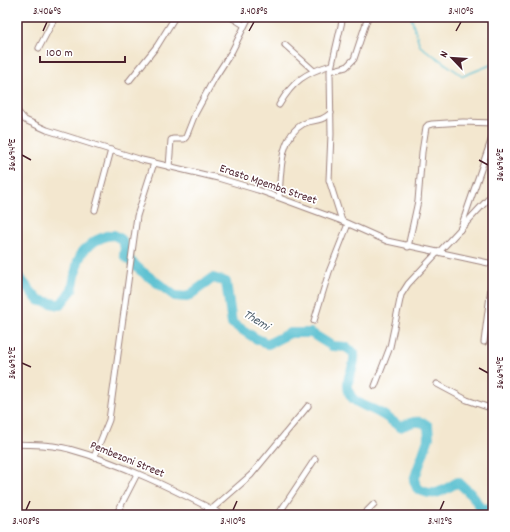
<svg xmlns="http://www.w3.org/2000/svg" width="510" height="532" viewBox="0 0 510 532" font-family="Dekko,sans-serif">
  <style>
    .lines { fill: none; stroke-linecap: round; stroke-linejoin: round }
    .stream { stroke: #54becf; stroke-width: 1.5 }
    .river { stroke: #54becf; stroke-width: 10 }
    .street-casing { stroke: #9e837d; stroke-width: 7 }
    .street { stroke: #fff; stroke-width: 5 }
    .ticks { fill: none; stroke: #4a1f2b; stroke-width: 1.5 }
    .labels { text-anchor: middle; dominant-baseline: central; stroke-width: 3.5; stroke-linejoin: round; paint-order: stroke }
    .street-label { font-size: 12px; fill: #4a1f2b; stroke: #fff }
    .water-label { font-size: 13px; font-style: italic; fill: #4e5f6d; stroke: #fff }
    .neatline { fill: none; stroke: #4a1f2b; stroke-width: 1.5 }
    .ticks-label { font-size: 10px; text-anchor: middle; fill: #4a1f2b }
  </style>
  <rect width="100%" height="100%" fill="#fff"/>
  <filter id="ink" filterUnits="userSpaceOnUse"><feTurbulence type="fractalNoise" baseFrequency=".025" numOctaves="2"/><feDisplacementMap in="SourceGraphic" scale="8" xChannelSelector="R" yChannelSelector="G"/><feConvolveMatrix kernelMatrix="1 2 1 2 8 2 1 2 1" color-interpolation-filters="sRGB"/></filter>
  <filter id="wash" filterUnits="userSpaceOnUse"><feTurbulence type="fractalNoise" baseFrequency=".012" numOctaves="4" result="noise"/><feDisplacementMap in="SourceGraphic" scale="16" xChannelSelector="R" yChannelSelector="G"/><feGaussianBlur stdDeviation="0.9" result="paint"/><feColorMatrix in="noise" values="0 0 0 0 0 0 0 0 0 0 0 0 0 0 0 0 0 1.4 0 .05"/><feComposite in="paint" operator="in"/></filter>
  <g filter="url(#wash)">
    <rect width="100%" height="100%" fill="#f3e7cf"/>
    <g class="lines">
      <!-- stream -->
      <path class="stream" d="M411,17L420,46L463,76L493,64"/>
      <!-- river -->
      <path class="river" d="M17,275L38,300L60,305L72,290L78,261L83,251L95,241L106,236L114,235L121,239L125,247L124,255L140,270L175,296L187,297L213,278L226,282L232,323L255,338L268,344L290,333H311L332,346L346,347L354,353C356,366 349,371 348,383C347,402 362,404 376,411C385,415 392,421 400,427C409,423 420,418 428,426L429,437L414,480L417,488C435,499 441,491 458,482L473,496L481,509L493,508"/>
    </g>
  </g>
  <g filter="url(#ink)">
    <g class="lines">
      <defs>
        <g id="street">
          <path d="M231,17L244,25"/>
          <path d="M285,45L313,70"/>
          <path d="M39,48L55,17"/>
          <path d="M330,71L346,67L354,59L368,17"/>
          <path d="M129,81L157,46L175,17"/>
          <path d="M279,105C293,81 305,73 331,65"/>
          <path d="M17,111L25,120L47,130L142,160L218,178L258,190L342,221L387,241L493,264"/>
          <path d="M169,167L171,140L173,139H184L186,137L195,114L214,79L232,51L249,17"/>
          <path d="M279,197C281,174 279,137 303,124C314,118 318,124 331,113"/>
          <path d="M95,210L111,150"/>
          <path d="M342,221L329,180L331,134L330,73L343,17"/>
          <path d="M460,230L493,135"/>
          <path d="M408,247L418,201L422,152L426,127L428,125L432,124L463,122L493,123"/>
          <path d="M438,253L493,194"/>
          <path d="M314,321L329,272L348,224"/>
          <path d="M484,342L493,272"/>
          <path d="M437,384L467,400L493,409"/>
          <path d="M375,386L390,347L401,295L408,284L437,253"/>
          <path d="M17,444C34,445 52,444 69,449C121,463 175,490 223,515"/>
          <path d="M94,457L109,420L137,216L154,163"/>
          <path d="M212,509L251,475L308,406"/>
          <path d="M116,515L137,474"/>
          <path d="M204,515L209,508"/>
          <path d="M278,515L315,459"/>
          <path d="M363,515L374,504"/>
        </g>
      </defs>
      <!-- street casing -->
      <use href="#street" class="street-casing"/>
      <!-- street -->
      <use href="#street" class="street"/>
    </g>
  </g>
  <!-- ticks -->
  <path class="ticks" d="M43,31L47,22M249,31L254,22M456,31L461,22M22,155L31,160M479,160L488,165M22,363L31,367M479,368L488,373M26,510L30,501M233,510L237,501M440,510L444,501"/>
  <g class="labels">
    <!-- street labels -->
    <g class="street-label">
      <text transform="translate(268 185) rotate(19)">Erasto Mpemba Street</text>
      <text transform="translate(127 460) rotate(22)">Pembezoni Street</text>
    </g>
    <!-- water labels -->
    <g class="water-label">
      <text transform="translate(256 321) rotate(32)">Themi</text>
    </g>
  </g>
  <!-- margin -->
  <rect width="510" height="532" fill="none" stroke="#fff" stroke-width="44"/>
  <!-- north arrow -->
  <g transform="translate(452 58) rotate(295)" stroke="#ffffff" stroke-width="3" paint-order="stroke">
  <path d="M0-3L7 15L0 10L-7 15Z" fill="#4a1f2b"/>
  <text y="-6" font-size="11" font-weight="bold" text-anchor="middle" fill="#4a1f2b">N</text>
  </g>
  <!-- scale -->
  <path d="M40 56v6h85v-6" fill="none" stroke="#4a1f2b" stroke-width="2"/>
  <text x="46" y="56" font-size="12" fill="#4a1f2b" stroke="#ffffff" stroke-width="3" paint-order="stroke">100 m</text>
  <rect x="22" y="22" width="466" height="488" class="neatline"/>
  <g class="ticks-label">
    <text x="47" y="14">3.406°S</text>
    <text x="254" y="14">3.408°S</text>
    <text x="461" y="14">3.410°S</text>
    <text transform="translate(11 155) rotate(-90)" y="4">36.694°E</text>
    <text transform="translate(499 165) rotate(-90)" y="4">36.696°E</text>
    <text transform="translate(11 363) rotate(-90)" y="4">36.692°E</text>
    <text transform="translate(499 373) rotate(-90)" y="4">36.694°E</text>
    <text x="26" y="524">3.408°S</text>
    <text x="233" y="524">3.410°S</text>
    <text x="440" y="524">3.412°S</text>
  </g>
</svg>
